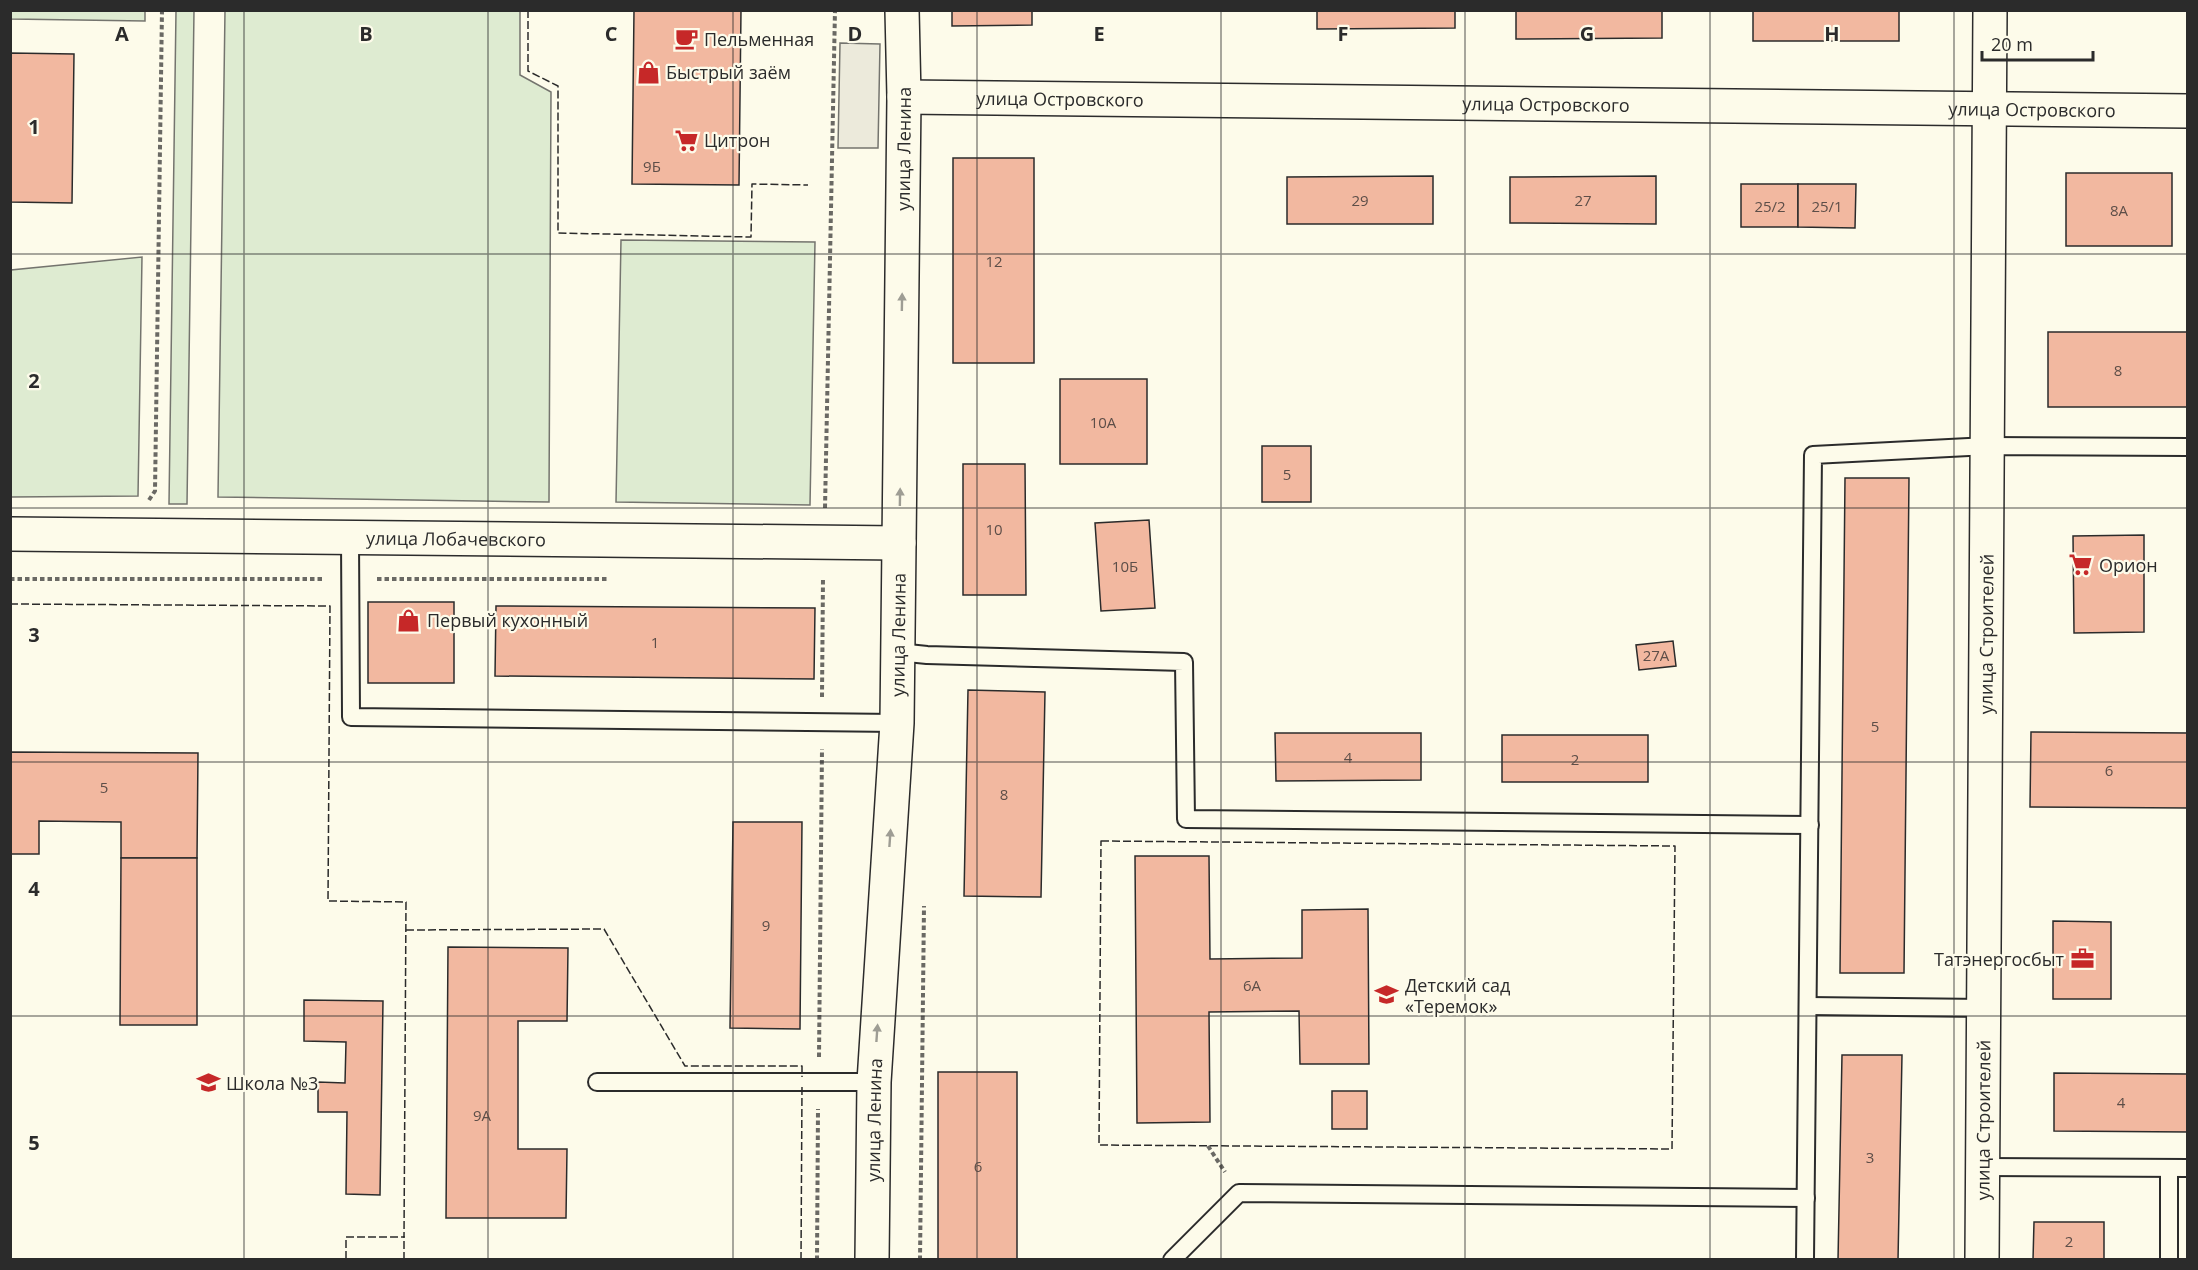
<svg xmlns="http://www.w3.org/2000/svg" width="2198" height="1270" viewBox="0 0 2198 1270" font-family="'Open Sans',sans-serif">
  <style>
    .green { fill: #deebd1; stroke: #74746e; stroke-width: 1.5 }
    .parking { fill: #eceadb; stroke: #74746e; stroke-width: 1.5 }
    .building { fill: #f2b8a0; stroke: #2b2b2b; stroke-width: 1.5 }
    .lines { fill: none; stroke-linecap: round; stroke-linejoin: round }
    .service-casing { stroke: #2b2b2b; stroke-width: 20 }
    .minor-casing { stroke: #2b2b2b; stroke-width: 36 }
    .tertiary-casing { stroke: #2b2b2b; stroke-width: 36 }
    .path { stroke: #6a6964; stroke-width: 4; stroke-dasharray: 4.5 3; stroke-linecap: butt }
    .service { stroke: #fdfbea; stroke-width: 16 }
    .minor { stroke: #fdfbea; stroke-width: 33 }
    .tertiary { stroke: #fdfbea; stroke-width: 33 }
    .fence { stroke: #2b2b2b; stroke-width: 1.5; stroke-dasharray: 8 3; stroke-linecap: butt }
    .oneway { fill: #9e9d94 }
    .grid { fill: none; stroke: #2b2b2b; stroke-width: 1.5; stroke-opacity: 0.55 }
    .labels { text-anchor: middle; dominant-baseline: central; stroke-width: 4.5; stroke-linejoin: round; paint-order: stroke }
    .number-label { font-size: 15px; fill: #5d4e48 }
    .poi-label { font-size: 18px; fill: #2b2b2b; stroke: #fdfbea; text-anchor: start }
    .street-label { font-size: 18px; fill: #2b2b2b; stroke: #fdfbea }
    .grid-label { font-size: 20px; text-anchor: middle; font-weight: bold; fill: #2b2b2b; stroke: #fdfbea; stroke-width: 4.5; stroke-linejoin: round; paint-order: stroke }
  </style>
  <rect width="100%" height="100%" fill="#fdfbea"/>
  <!-- green -->
  <g class="green">
    <path d="M11,10L145,11V21L11,19Z"/>
    <path d="M176,11H194L187,504H169Z"/>
    <path d="M225,11H520V75L551,92L549,502L218,497Z"/>
    <path d="M621,240L815,242L810,505L616,502Z"/>
    <path d="M142,257L138,496L11,497V270Z"/>
  </g>
  <!-- parking -->
  <path class="parking" d="M840,43L880,44L878,148H838Z"/>
  <!-- building -->
  <g class="building">
    <path d="M634,10H741L739,185L632,184Z"/>
    <path d="M952,10H1032V25L952,26Z"/>
    <path d="M1317,10H1455V28L1317,29Z"/>
    <path d="M1516,10H1662V38L1516,39Z"/>
    <rect x="1753" y="10" width="146" height="31"/>
    <path d="M10,53L74,54L72,203L10,202Z"/>
    <rect x="953" y="158" width="81" height="205"/>
    <rect x="2066" y="173" width="106" height="73"/>
    <path d="M1433,176V224H1287V177Z"/>
    <path d="M1656,176V224L1510,223V177Z"/>
    <rect x="1741" y="184" width="57" height="43"/>
    <path d="M1798,184H1856L1855,228L1798,227Z"/>
    <rect x="2048" y="332" width="140" height="75"/>
    <rect x="1060" y="379" width="87" height="85"/>
    <rect x="1262" y="446" width="49" height="56"/>
    <path d="M963,464H1025L1026,595H963Z"/>
    <path d="M1845,478H1909L1904,973H1840Z"/>
    <path d="M1149,520L1155,608L1101,611L1095,523Z"/>
    <path d="M2144,535V632L2074,633L2073,536Z"/>
    <rect x="368" y="602" width="86" height="81"/>
    <path d="M496,606L815,608L814,679L495,676Z"/>
    <path d="M1673,641L1676,666L1639,670L1636,645Z"/>
    <path d="M968,690L1045,692L1041,897L964,896Z"/>
    <path d="M2031,732L2188,733V808L2030,807Z"/>
    <path d="M1275,733H1421V780L1276,781Z"/>
    <rect x="1502" y="735" width="146" height="47"/>
    <path d="M10,752L198,753L197,858H121V822L39,821V854H10Z"/>
    <path d="M733,822H802L800,1029L730,1028Z"/>
    <path d="M1135,856H1209L1210,959L1302,958V910L1368,909L1369,1064H1300L1299,1011L1209,1012L1210,1122L1137,1123Z"/>
    <path d="M121,858H197V1025H120Z"/>
    <path d="M2053,921L2111,922V999H2053Z"/>
    <path d="M448,947L568,948L567,1021H518V1149H567L566,1218H446Z"/>
    <path d="M304,1000L383,1001L380,1195L346,1194L347,1112H318V1082L345,1083L346,1042L304,1041Z"/>
    <path d="M1842,1055H1902L1898,1260H1838Z"/>
    <rect x="938" y="1072" width="79" height="188"/>
    <path d="M2054,1073L2188,1074V1132L2054,1131Z"/>
    <rect x="1332" y="1091" width="35" height="38"/>
    <path d="M2034,1222H2104V1260H2033Z"/>
  </g>
  <g class="lines">
    <defs>
      <g id="service">
        <path d="M350,538L351,717L897,723"/>
        <path d="M898,652L927,655L1184,662L1186,819L1810,825"/>
        <path d="M1808,1006L1984,1008"/>
        <path d="M597,1082H874"/>
        <path d="M1983,1167L2188,1168"/>
        <path d="M2169,1168V1260"/>
        <path d="M1172,1260L1239,1193L1806,1198"/>
        <path d="M1805,1260L1813,455L1988,446L2188,447"/>
      </g>
      <g id="minor">
        <path id="s1" d="M904,97L2188,111"/>
        <path id="s2" d="M10,534L899,543"/>
        <path id="s3" d="M1982,1260L1990,10"/>
      </g>
      <g id="tertiary">
        <path id="s4" d="M872,1260L874,1082L897,723L904,97L902,10"/>
      </g>
    </defs>
    <!-- service casing -->
    <use href="#service" class="service-casing"/>
    <!-- minor casing -->
    <use href="#minor" class="minor-casing"/>
    <!-- tertiary casing -->
    <use href="#tertiary" class="tertiary-casing"/>
    <!-- path -->
    <g class="path">
      <path d="M149,500L155,491L162,10"/>
      <path d="M825,508L835,10"/>
      <path d="M10,579H325"/>
      <path d="M377,579H607"/>
      <path d="M822,697L823,578"/>
      <path d="M819,1057L822,749"/>
      <path d="M1208,1146L1225,1172"/>
      <path d="M817,1260L818,1109"/>
      <path d="M920,1260L924,906"/>
    </g>
    <!-- service -->
    <use href="#service" class="service"/>
    <!-- minor -->
    <use href="#minor" class="minor"/>
    <!-- tertiary -->
    <use href="#tertiary" class="tertiary"/>
    <!-- fence -->
    <g class="fence">
      <path d="M528,10V71L558,86V233L751,237L752,184L808,185"/>
      <path d="M10,604L330,606L328,901L406,902L404,1237H346V1260"/>
      <path d="M1101,841L1675,846L1672,1149L1099,1145Z"/>
      <path d="M406,930L604,929L685,1066H802V1077"/>
      <path d="M404,1260V1236"/>
      <path d="M801,1260L802,1086"/>
    </g>
  </g>
  <!-- one-way arrows -->
  <defs><path id="oneway-solid" d="M-6-.8H1V-3.2L6.5 0L1 3.2V.8H-6Z" transform="scale(1.5)"/></defs>
  <g class="oneway">
    <use href="#oneway-solid" transform="translate(902 302) rotate(-89)"/>
    <use href="#oneway-solid" transform="translate(900 497) rotate(-89)"/>
    <use href="#oneway-solid" transform="translate(890 838) rotate(-86)"/>
    <use href="#oneway-solid" transform="translate(877 1033) rotate(-86)"/>
  </g>
  <!-- grid -->
  <path class="grid" d="M244,10V1260M488,10V1260M733,10V1260M977,10V1260M1221,10V1260M1465,10V1260M1710,10V1260M1954,10V1260M10,254H2188M10,508H2188M10,762H2188M10,1016H2188"/>
  <!-- icons -->
  <defs>
    <symbol id="cafe-bare" viewBox="-9 -9 18 18"><path d="M-5.5-4.5H6V0H3Q3 3.5 0 3.5H-2.5Q-5.5 3.5-5.5 0ZM3-3.2v2h1.7v-2ZM-6 4.5H4V6H-6Z" fill="#c62828" stroke="#fdfbea" stroke-width="2.5" paint-order="stroke"/></symbol>
    <symbol id="shop-bare" viewBox="-9 -9 18 18"><path d="M-5-2.5h2.3a2.7 3.5 0 0 1 5.4 0H5L5.5 6h-11ZM-1.5-2.5h3a1.5 2.3 0 0 0-3 0Z" fill="#c62828" stroke="#fdfbea" stroke-width="2.5" paint-order="stroke"/></symbol>
    <symbol id="supermarket-bare" viewBox="-9 -9 18 18"><path d="M-6-5.5h2.5l.6 2H6L4.5 2H-2.5L-4.4-4H-6ZM-1.5 3.2a1.3 1.3 0 1 0 .1 0ZM3 3.2a1.3 1.3 0 1 0 .1 0Z" fill="#c62828" stroke="#fdfbea" stroke-width="2.5" paint-order="stroke"/></symbol>
    <symbol id="office-bare" viewBox="-9 -9 18 18"><path d="M-6-3h4V-5.5h4V-3h4V5H-6ZM-1-4.5V-3h2v-1.5ZM-6 0V1H6V0Z" fill="#c62828" stroke="#fdfbea" stroke-width="2.5" paint-order="stroke"/></symbol>
    <symbol id="school-bare" viewBox="-9 -9 18 18"><path d="M0-5L7-2L0 1L-7-2ZM-4 1L0 2.5L4 1V4Q0 6-4 4Z" fill="#c62828" stroke="#fdfbea" stroke-width="2.5" paint-order="stroke"/></symbol>
  </defs>
  <g fill-rule="evenodd">
    <use href="#cafe-bare" x="670" y="22" width="33" height="33"/>
    <use href="#shop-bare" x="632" y="56" width="33" height="33"/>
    <use href="#supermarket-bare" x="670" y="124" width="33" height="33"/>
    <use href="#supermarket-bare" x="2064" y="548" width="33" height="33"/>
    <use href="#shop-bare" x="392" y="604" width="33" height="33"/>
    <use href="#office-bare" x="2066" y="942" width="33" height="33"/>
    <use href="#school-bare" x="1370" y="978" width="33" height="33"/>
    <use href="#school-bare" x="192" y="1066" width="33" height="33"/>
  </g>
  <g class="labels">
    <!-- number labels -->
    <g class="number-label">
      <text x="652" y="166">9Б</text>
      <text x="1360" y="200">29</text>
      <text x="1583" y="200">27</text>
      <text x="1770" y="206">25/2</text>
      <text x="1827" y="206">25/1</text>
      <text x="2119" y="210">8А</text>
      <text x="994" y="261">12</text>
      <text x="2118" y="370">8</text>
      <text x="1103" y="422">10А</text>
      <text x="1287" y="474">5</text>
      <text x="994" y="529">10</text>
      <text x="1125" y="566">10Б</text>
      <text x="655" y="642">1</text>
      <text x="1656" y="655">27А</text>
      <text x="1875" y="726">5</text>
      <text x="1348" y="757">4</text>
      <text x="1575" y="759">2</text>
      <text x="2109" y="770">6</text>
      <text x="104" y="787">5</text>
      <text x="1004" y="794">8</text>
      <text x="766" y="925">9</text>
      <text x="1252" y="985">6А</text>
      <text x="2121" y="1102">4</text>
      <text x="482" y="1115">9А</text>
      <text x="1870" y="1157">3</text>
      <text x="978" y="1166">6</text>
      <text x="2069" y="1241">2</text>
    </g>
    <!-- poi labels -->
    <g class="poi-label">
      <text x="704" y="39">Пельменная</text>
      <text x="666" y="72">Быстрый заём</text>
      <text x="704" y="140">Цитрон</text>
      <text x="2099" y="565">Орион</text>
      <text x="427" y="620">Первый кухонный</text>
      <text x="2064" y="959" text-anchor="end">Татэнергосбыт</text>
      <text x="1405" y="985">Детский сад<tspan x="1405" dy="21">«Теремок»</tspan></text>
      <text x="226" y="1083">Школа №3</text>
    </g>
    <!-- street labels -->
    <g class="street-label">
      <text stroke="none"><textPath href="#s1" startOffset="156">улица Островского</textPath></text>
      <text stroke="none"><textPath href="#s1" startOffset="642">улица Островского</textPath></text>
      <text stroke="none"><textPath href="#s1" startOffset="1128">улица Островского</textPath></text>
      <text stroke="none"><textPath href="#s4" startOffset="1112">улица Ленина</textPath></text>
      <text stroke="none"><textPath href="#s2" startOffset="446">улица Лобачевского</textPath></text>
      <text stroke="none"><textPath href="#s4" startOffset="626">улица Ленина</textPath></text>
      <text stroke="none"><textPath href="#s3" startOffset="626">улица Строителей</textPath></text>
      <text stroke="none"><textPath href="#s4" startOffset="140">улица Ленина</textPath></text>
      <text stroke="none"><textPath href="#s3" startOffset="140">улица Строителей</textPath></text>
    </g>
  </g>
  <g class="grid-label">
    <text x="122" y="41">A</text>
    <text x="366" y="41">B</text>
    <text x="611" y="41">C</text>
    <text x="855" y="41">D</text>
    <text x="1099" y="41">E</text>
    <text x="1343" y="41">F</text>
    <text x="1587" y="41">G</text>
    <text x="1832" y="41">H</text>
    <text x="34" y="134">1</text>
    <text x="34" y="388">2</text>
    <text x="34" y="642">3</text>
    <text x="34" y="896">4</text>
    <text x="34" y="1150">5</text>
  </g>
  <!-- border -->
  <rect width="2198" height="1270" fill="none" stroke="#2b2b2b" stroke-width="24"/>
  <!-- scale -->
  <path d="M1982 51v9h111v-9" fill="none" stroke="#2b2b2b" stroke-width="3"/>
  <text x="1991" y="51" font-size="18" fill="#2b2b2b" stroke="#fdfbea" stroke-width="4.5" paint-order="stroke">20 m</text>
</svg>
